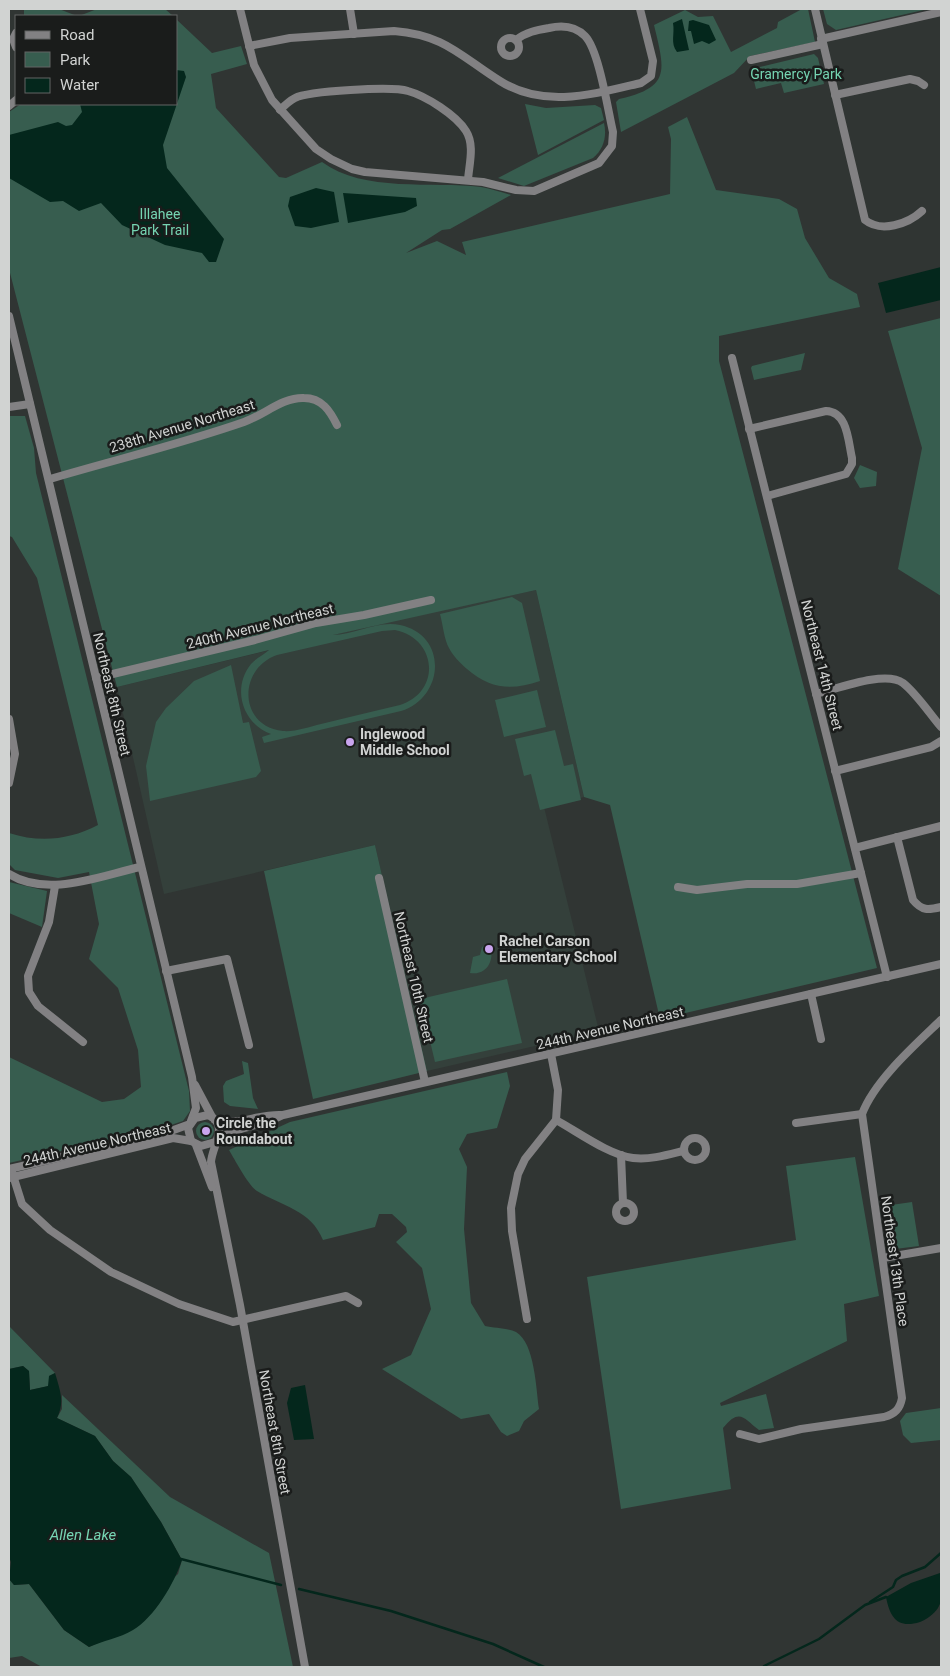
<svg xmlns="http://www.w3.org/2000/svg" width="950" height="1676" viewBox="0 0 950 1676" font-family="Roboto,sans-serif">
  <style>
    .built { fill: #34403b }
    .green { fill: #375d4f; fill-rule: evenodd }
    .water { fill: #04271c }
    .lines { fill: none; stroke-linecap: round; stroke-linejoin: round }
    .stream { stroke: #04271c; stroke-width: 2.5 }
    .minor { stroke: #828183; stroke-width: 8 }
    .poi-dot { fill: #c9a5ee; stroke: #1a1c1b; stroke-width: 2 }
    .labels { text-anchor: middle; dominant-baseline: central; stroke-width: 5; stroke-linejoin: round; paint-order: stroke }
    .park-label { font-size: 14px; fill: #75d4b2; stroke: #1a1c1b }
    .street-label { font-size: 14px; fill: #d1d3d2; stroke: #1a1c1b }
    .poi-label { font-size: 14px; font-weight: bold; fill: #d1d3d2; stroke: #1a1c1b; text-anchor: start }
    .water-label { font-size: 15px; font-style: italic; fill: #76d5b3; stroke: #1a1c1b }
  </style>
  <rect width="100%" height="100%" fill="#303533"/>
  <!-- built -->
  <path class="built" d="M536,590L584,797L544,807L599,1031L427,1071L375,845L164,894L117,687L390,621Z"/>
  <!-- green -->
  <g class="green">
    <path d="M24,9H59L77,16H24Z"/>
    <path d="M97,9H165L173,16H79Z"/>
    <path d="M802,9H808L815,42L750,56L734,73L621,132L616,102L619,99C671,87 665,71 654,25L685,10L698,17L713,16L731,52L777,28L778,22Z"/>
    <path d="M823,9H928L836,30L827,24Z"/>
    <path d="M176,19L212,53L241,46L247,64L211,74L216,108L279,177L286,178L322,162C364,193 432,181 481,187C491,189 501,192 511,195L450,229L442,230L406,253L437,241L466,255L462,242L670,194L671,139L668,127L687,117L716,190L779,199L797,209L805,238L829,278L857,294L860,307L719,336V361L877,968L660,1019L610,805L584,797L536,590L333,635C354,635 378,620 400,625C448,635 445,697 401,711L264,743L262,737L271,734C243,724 231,689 251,664C256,658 264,655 269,650L117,687L9,269V112L21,104H176ZM395,630C438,639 441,692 400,705C373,711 347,718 321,724C309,727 295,732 283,731C239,727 237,669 277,655L382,631Z"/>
    <path d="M814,54L818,58L824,84L784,93L781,83L756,89L751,69Z"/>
    <path d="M525,104L546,108L595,105L601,108L604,120L538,155Z"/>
    <path d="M604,123C607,136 604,149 593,158L524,186L498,178Z"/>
    <path d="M941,318V596L898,569L922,448L888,331Z"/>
    <path d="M805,353L801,370L754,380L751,368L752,366Z"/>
    <path d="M9,416H25L34,448L36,473L189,1091L190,1111L183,1121L165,1127L9,1163V1057L102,1102L124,1099L141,1087L138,1050L118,988L89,959L99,924L89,872L58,878L15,870L9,864V833C40,843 69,840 98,825L37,578L12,537L9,536Z"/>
    <path d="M860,465L877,472L876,486L860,488L854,478Z"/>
    <path d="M512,597L522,603L540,681C511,691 490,689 467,669C460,663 453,656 449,648C444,639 443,625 440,614Z"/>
    <path d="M231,665L243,723L249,722L261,771L256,777L150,801L146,766L156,722L166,708L194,681Z"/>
    <path d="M537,690L546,727L504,737L495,700Z"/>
    <path d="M555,730L564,766L573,764L581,800L540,810L531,774L524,776L515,739Z"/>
    <path d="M375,845L427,1071L313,1099L264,871Z"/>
    <path d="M9,882L47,891L42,927L9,913Z"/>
    <path d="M489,943C496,958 488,976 470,973L473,957L480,955L482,947Z"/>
    <path d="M507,979L522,1043L435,1062L420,999Z"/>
    <path d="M242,1061L248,1063L253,1098L258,1109L230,1106L224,1102L223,1086L226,1081L244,1074Z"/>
    <path d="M507,1072L510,1086L497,1128L467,1134L459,1149L467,1167L464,1229L471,1303L485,1326C494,1328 508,1328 516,1332C535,1343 536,1389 539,1409L524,1421L519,1431L507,1436L501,1432L489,1414L461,1419L382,1369L411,1355L431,1309L422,1268L396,1242L407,1232L406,1227L392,1214H379L375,1227L323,1240C311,1210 282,1206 257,1191C248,1185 235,1160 229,1150L290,1122Z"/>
    <circle cx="205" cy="1131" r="9"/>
    <path d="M855,1157L879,1296L844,1304L847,1341L720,1403L721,1406L766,1394L774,1428L759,1430C744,1419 740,1407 723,1428L731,1489L621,1509L587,1277L796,1240L786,1166Z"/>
    <path d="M912,1202L919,1246L895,1249L888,1245L884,1206Z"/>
    <path d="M9,1326L55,1373L49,1376V1386L30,1390L29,1371L23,1366L9,1369Z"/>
    <path d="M62,1395L170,1497L269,1553L293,1667H42L22,1656L9,1658V1579L14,1585L29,1584L64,1630L89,1647L105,1640L178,1574L182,1560L161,1522L131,1477L113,1461L95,1436L57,1418L62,1409Z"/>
    <path d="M941,1408V1440L911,1443L903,1435L900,1421L906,1413Z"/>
  </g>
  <!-- water -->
  <g class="water">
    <path d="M682,19L689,50L677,52C670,43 675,34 673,23Z"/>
    <path d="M693,20L709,25L716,40L709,44L702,41L694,44L691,31H688L689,21Z"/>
    <path d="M176,70L184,71L186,77L163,145L167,168L224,239L216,262H209L202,253L165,245L122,225L101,203L79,211L63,201L50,202L9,178V135L58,122L66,126L72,125L82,112L80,104H176Z"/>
    <path d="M316,188L334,192L339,222L311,228L295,226L288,206L290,197Z"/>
    <path d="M343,193L416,198L417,206L405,212L348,223Z"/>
    <path d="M941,267V300L886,313L878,283Z"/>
    <path d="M23,1366L29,1371L30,1390L48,1386L49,1376L55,1373C60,1390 65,1402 57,1418L95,1436L113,1461L131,1477L161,1522L182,1560C175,1582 154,1618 133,1630C120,1638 102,1641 89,1647L64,1630L29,1584L14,1585L9,1579L11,1562L9,1557V1369Z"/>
    <path d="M305,1385L314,1439L294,1440L287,1403L291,1388Z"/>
    <path d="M940,1573C941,1583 944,1599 938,1608C934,1614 926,1620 920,1622C898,1629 890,1618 886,1597L911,1583Z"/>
  </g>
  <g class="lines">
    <!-- stream -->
    <g class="stream">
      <path d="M181,1559L281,1585"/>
      <path d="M299,1589L391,1611L493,1644L544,1667"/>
      <path d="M870,1602L893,1587L896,1580L902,1576L925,1567L941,1553"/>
      <path d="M764,1666L819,1639L865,1605L886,1597"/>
    </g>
    <!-- minor -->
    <g class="minor">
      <path d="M240,9L254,65L272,100L316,149L331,159L352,169L365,172L483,182L516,190L534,191L599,163L612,146L613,132C608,111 599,50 585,36C575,26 562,25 549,28C537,30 526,32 516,40"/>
      <path d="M350,9L354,34"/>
      <path d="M815,9L865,220C881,233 908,224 922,211"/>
      <path d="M16,33L13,39L16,47"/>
      <circle cx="510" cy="47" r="9"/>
      <path d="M821,39L941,12"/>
      <path d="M249,46L290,38L394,31C445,35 460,56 500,81C544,109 594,94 641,83L651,76L653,61L640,9"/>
      <path d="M751,60L823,44"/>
      <path d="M835,95L910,79L918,81L924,85"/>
      <path d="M9,106L16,100"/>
      <path d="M280,110C284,106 289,101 295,98C308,91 392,86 408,91C426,96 456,115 466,131C475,145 469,165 468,180"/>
      <path d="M9,316L192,1077L196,1108L191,1121"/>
      <path d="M732,358L887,977"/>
      <path d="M9,407L30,404"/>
      <path d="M749,429L826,411C848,412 848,441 852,458V464L846,474L767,496"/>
      <path d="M50,479C114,460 181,444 244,422C264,415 283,397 304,398C322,398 330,411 337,425"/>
      <path d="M96,678L255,640L316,623L364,615L431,600"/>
      <path d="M816,694C837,689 885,670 903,683C916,693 930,714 941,727"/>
      <path d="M9,719L15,754L9,783"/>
      <path d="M835,771L931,747L941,741"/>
      <path d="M897,837L913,900C922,911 928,910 941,907"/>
      <path d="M855,848L941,826"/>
      <path d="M9,874C48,898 99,876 140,867"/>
      <path d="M379,878L425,1082"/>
      <path d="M55,886L49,922L28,976L29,992L38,1006L83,1042"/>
      <path d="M678,887L697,890L747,884H797L861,873"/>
      <path d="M166,971L227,959L249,1045"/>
      <path d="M811,994L821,1039"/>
      <path d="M195,1085L212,1117"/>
      <path d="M215,1120C237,1126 259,1114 281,1115"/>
      <path d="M556,1120C578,1132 609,1155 633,1158C650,1160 667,1155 683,1151"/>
      <path d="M796,1123L862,1114"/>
      <circle cx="695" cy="1149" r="11"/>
      <path d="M217,1140C237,1126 262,1126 283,1115L941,964"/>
      <path d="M215,1142L201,1146L191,1141L188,1128L195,1118L208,1115C230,1124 212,1146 211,1162L240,1305L305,1667"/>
      <path d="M196,1145L212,1187"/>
      <path d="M621,1155L623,1203"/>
      <path d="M9,1169L160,1135L190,1124"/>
      <path d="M11,1169L22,1204L50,1230L111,1272L179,1304L233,1322L346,1296L358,1303"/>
      <path d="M9,1178L173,1138L191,1141"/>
      <circle cx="625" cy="1212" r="9"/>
      <path d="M883,1258L941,1248"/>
      <path d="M527,1319L512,1231L511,1208L518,1174L525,1159L556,1120L558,1090L551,1054"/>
      <path d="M740,1434L759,1439L801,1429L884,1417C895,1414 900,1409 902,1398L862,1114C875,1080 915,1045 941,1020"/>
    </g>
  </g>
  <!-- markers -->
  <g class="poi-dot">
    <circle cx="350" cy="742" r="5"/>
    <circle cx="489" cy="949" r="5"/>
    <circle cx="206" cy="1131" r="5"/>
  </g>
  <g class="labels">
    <!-- park labels -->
    <g class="park-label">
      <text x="796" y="74">Gramercy Park</text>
      <text x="160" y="214">Illahee<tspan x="160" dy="16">Park Trail</tspan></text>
    </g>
    <!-- street labels -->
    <g class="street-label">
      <text transform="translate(182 426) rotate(-17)">238th Avenue Northeast</text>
      <text transform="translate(260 626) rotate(-14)">240th Avenue Northeast</text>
      <text transform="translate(822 665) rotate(76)">Northeast 14th Street</text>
      <text transform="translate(112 694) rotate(77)">Northeast 8th Street</text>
      <text transform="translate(414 977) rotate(77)">Northeast 10th Street</text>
      <text transform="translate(610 1028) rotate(-13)">244th Avenue Northeast</text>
      <text transform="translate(97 1144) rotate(-13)">244th Avenue Northeast</text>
      <text transform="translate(895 1261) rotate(82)">Northeast 13th Place</text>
      <text transform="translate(275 1432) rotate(80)">Northeast 8th Street</text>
    </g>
    <!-- poi labels -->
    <g class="poi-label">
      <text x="360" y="734">Inglewood<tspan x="360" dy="16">Middle School</tspan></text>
      <text x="499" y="941">Rachel Carson<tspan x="499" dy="16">Elementary School</tspan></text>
      <text x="216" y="1123">Circle the<tspan x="216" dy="16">Roundabout</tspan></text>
    </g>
    <!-- water labels -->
    <g class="water-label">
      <text x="83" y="1535">Allen Lake</text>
    </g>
  </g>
  <!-- border -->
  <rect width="950" height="1676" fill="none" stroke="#d1d3d2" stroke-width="20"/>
  <!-- legend -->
  <rect x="15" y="15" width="162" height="90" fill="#1a1c1b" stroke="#636564"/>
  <rect x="25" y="31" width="25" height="8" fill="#828183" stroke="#636564"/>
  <text x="60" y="40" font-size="15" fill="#d1d3d2">Road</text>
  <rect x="25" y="52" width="25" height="15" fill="#375d4f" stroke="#636564"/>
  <text x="60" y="65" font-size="15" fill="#d1d3d2">Park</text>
  <rect x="25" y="78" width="25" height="15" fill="#04271c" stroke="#636564"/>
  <text x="60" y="90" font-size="15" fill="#d1d3d2">Water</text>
</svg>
